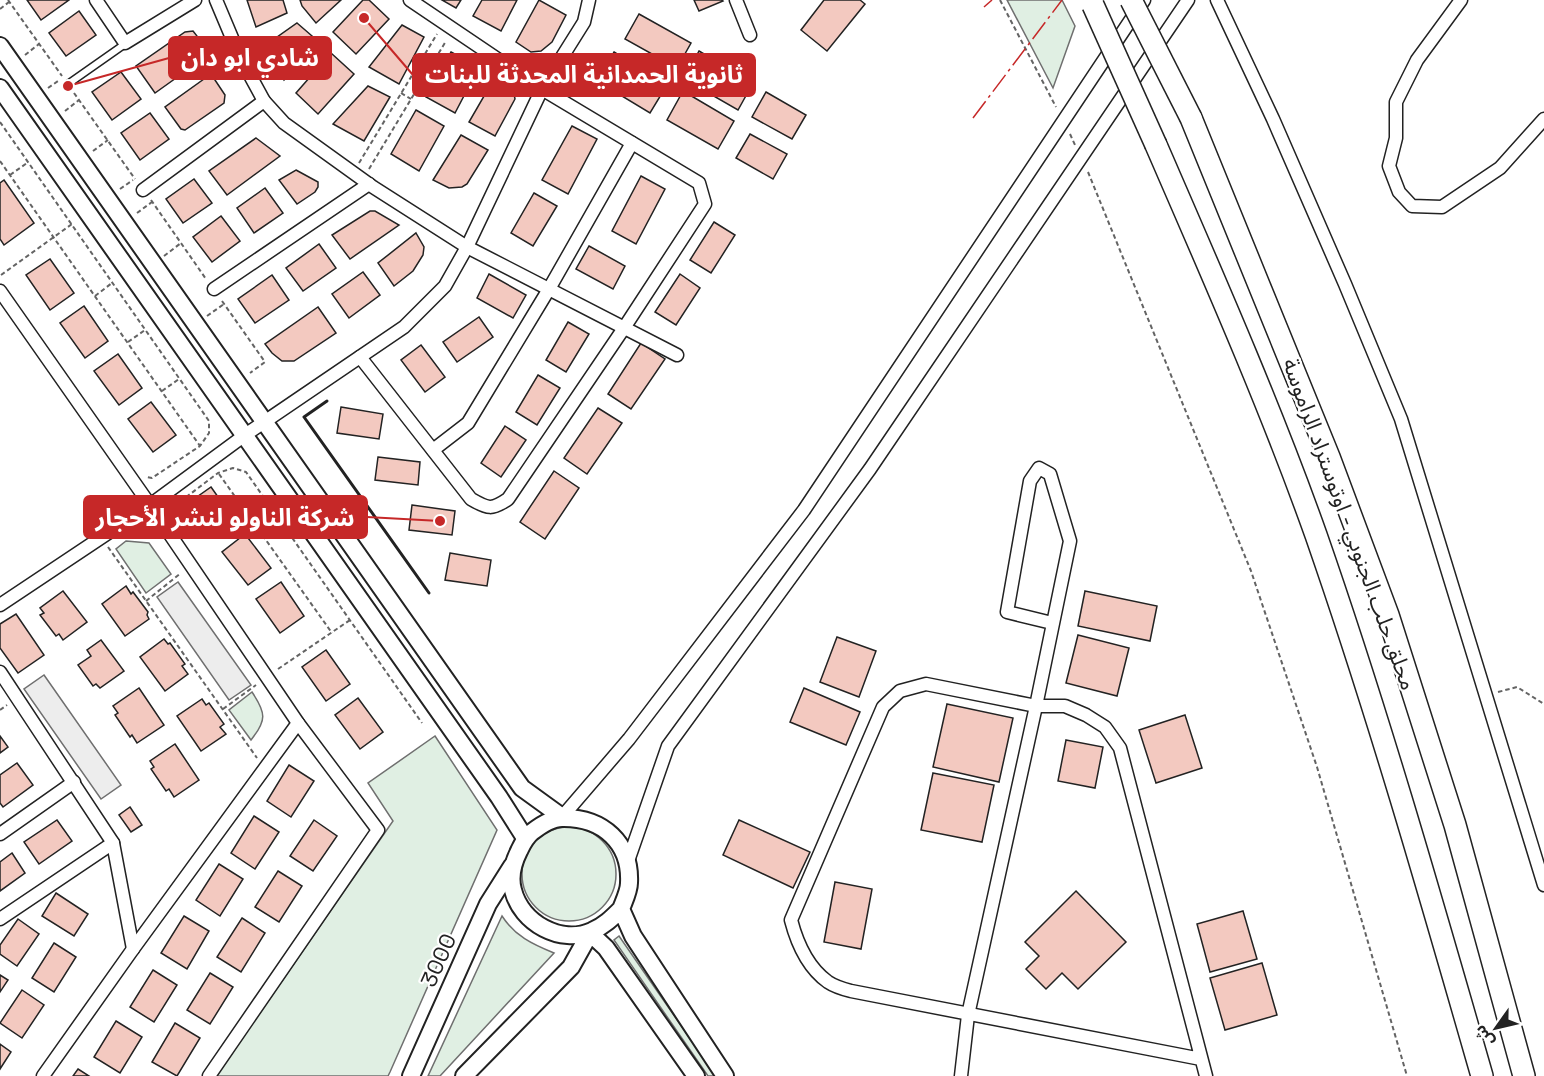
<svg xmlns="http://www.w3.org/2000/svg" width="1544" height="1076" viewBox="0 0 1544 1076" font-family="'Space Grotesk','Noto Sans Arabic',sans-serif">
  <style>
    .green { fill: #e0efe3; stroke: #6f6f6f; stroke-width: 1.5 }
    .parking { fill: #ededed; stroke: #6f6f6f; stroke-width: 1.5 }
    .building { fill: #f3c9c0; stroke: #222; stroke-width: 1.5 }
    .lines { fill: none; stroke-linecap: round; stroke-linejoin: round }
    .service-casing { stroke: #222; stroke-width: 9 }
    .minor-casing { stroke: #222; stroke-width: 15 }
    .tertiary-casing { stroke: #222; stroke-width: 20 }
    .trunk-casing { stroke: #222; stroke-width: 24 }
    .path { stroke: #646464; stroke-width: 2; stroke-dasharray: 4.5 3; stroke-linecap: butt }
    .service { stroke: #fff; stroke-width: 6 }
    .minor { stroke: #fff; stroke-width: 12 }
    .tertiary { stroke: #fff; stroke-width: 16 }
    .trunk { stroke: #fff; stroke-width: 21 }
    .trunk-bridge-casing { stroke: #222; stroke-width: 24; stroke-linecap: butt }
    .trunk-bridge { stroke: #fff; stroke-width: 21 }
    .wall { stroke: #222; stroke-width: 3 }
    .power { stroke: #c62828; stroke-width: 1.5; stroke-dasharray: 21 4.5 3 4.5; stroke-linecap: butt }
    .labels { text-anchor: middle; dominant-baseline: central; stroke-width: 4.5; stroke-linejoin: round; paint-order: stroke }
    .street-label { font-size: 22px; fill: #222; stroke: #fff }
    .leader { fill: none; stroke: #c62828; stroke-width: 2 }
    .callout-dot { fill: #c62828; stroke: #fff; stroke-width: 2 }
    .callout { fill: #c62828; stroke: #c62828; stroke-width: 2 }
    .callout-label { font-size: 24px; text-anchor: middle; font-weight: bold; fill: #fff }
  </style>
  <rect width="100%" height="100%" fill="#fff"/>
  <!-- green -->
  <g class="green">
    <path d="M1007,0H1062L1075,26L1053,88Z"/>
    <path d="M126,541L149,543L171,574L146,593L116,549Z"/>
    <path d="M252,692C266,713 267,720 251,740L229,710Z"/>
    <path d="M435,736L497,830L390,1072L388,1076H216L393,821L368,783Z"/>
    <circle cx="569" cy="874" r="47"/>
    <path d="M502,916C515,936 532,944 554,953L440,1076H428Z"/>
    <path d="M619,936L716,1076H708L614,940Z"/>
  </g>
  <!-- parking -->
  <g class="parking">
    <path d="M178,582L251,685L229,700L157,597Z"/>
    <path d="M44,675L121,785L101,799L24,689Z"/>
  </g>
  <!-- building -->
  <g class="building">
    <path d="M27,0H69L41,20Z"/>
    <path d="M247,0H283L287,13L256,27Z"/>
    <path d="M300,0H341L316,23L302,6Z"/>
    <path d="M363,0H369L389,19L356,54L333,32Z"/>
    <path d="M442,0H461L456,8Z"/>
    <path d="M482,0H517L501,31L473,16Z"/>
    <path d="M539,0L566,15L552,42L541,51L531,52L516,42Z"/>
    <path d="M694,0H722L723,1L699,11Z"/>
    <path d="M824,0H860L865,4L827,51L801,30Z"/>
    <path d="M79,11L96,35L66,56L49,33Z"/>
    <path d="M639,14L691,43L677,68L625,39Z"/>
    <path d="M297,23L319,42L284,80L263,47Z"/>
    <path d="M402,25L424,37L399,84L369,67Z"/>
    <path d="M193,31L197,36L204,58L155,93L136,66L185,32Z"/>
    <path d="M699,51L753,83L738,110L684,79Z"/>
    <path d="M451,52L479,67L455,113L426,97Z"/>
    <path d="M614,52L667,85L650,113L597,81Z"/>
    <path d="M331,53L354,74L318,114L296,93Z"/>
    <path d="M121,72L141,99L112,120L92,92Z"/>
    <path d="M211,74L225,95L224,103L185,130L181,129L165,107Z"/>
    <path d="M495,77L513,89L515,99L495,136L469,122Z"/>
    <path d="M368,86L390,97L364,141L333,124Z"/>
    <path d="M683,91L734,121L718,149L667,120Z"/>
    <path d="M766,92L806,115L792,139L752,117Z"/>
    <path d="M416,110L444,126L419,171L391,154Z"/>
    <path d="M150,113L169,139L140,160L121,133Z"/>
    <path d="M572,126L597,139L568,194L542,180Z"/>
    <path d="M750,134L787,154L773,179L736,158Z"/>
    <path d="M461,135L488,150L467,184L462,187L449,188L433,180Z"/>
    <path d="M256,138L280,156L227,195L209,171Z"/>
    <path d="M296,170L318,182V187L315,192L297,204L279,180Z"/>
    <path d="M641,176L665,189L636,244L612,231Z"/>
    <path d="M194,179L212,203L183,223L166,199Z"/>
    <path d="M4,180L34,223L4,245L0,239V183Z"/>
    <path d="M265,188L283,213L254,233L237,208Z"/>
    <path d="M534,193L557,206L533,246L511,233Z"/>
    <path d="M370,211H375L399,225L350,259L332,235Z"/>
    <path d="M221,216L240,241L212,262L193,237Z"/>
    <path d="M714,222L735,235L711,273L690,260Z"/>
    <path d="M416,233L424,247L423,255L413,271L394,286L378,263Z"/>
    <path d="M319,244L336,268L303,291L286,268Z"/>
    <path d="M589,246L625,266L613,289L576,269Z"/>
    <path d="M50,259L74,293L50,310L26,275Z"/>
    <path d="M363,272L380,295L349,318L332,294Z"/>
    <path d="M489,274L526,295L513,318L477,298Z"/>
    <path d="M680,274L700,288L676,325L655,312Z"/>
    <path d="M272,275L289,300L255,323L238,299Z"/>
    <path d="M84,306L108,341L85,358L60,323Z"/>
    <path d="M318,307L336,333L294,361H282L272,353L265,344Z"/>
    <path d="M479,317L493,337L457,362L443,342Z"/>
    <path d="M568,322L589,334L566,372L546,360Z"/>
    <path d="M641,343L665,359L631,409L608,394Z"/>
    <path d="M421,345L445,377L425,392L401,360Z"/>
    <path d="M118,354L142,388L119,405L94,371Z"/>
    <path d="M538,375L560,388L537,425L516,412Z"/>
    <path d="M151,402L176,435L153,452L128,419Z"/>
    <path d="M341,407L383,414L379,439L337,433Z"/>
    <path d="M598,408L622,423L587,474L564,458Z"/>
    <path d="M505,426L526,440L501,477L481,463Z"/>
    <path d="M378,457L420,462L418,485L375,480Z"/>
    <path d="M554,471L579,488L545,539L520,522Z"/>
    <path d="M211,487L235,521L212,538L187,504Z"/>
    <path d="M412,505L455,511L452,535L409,530Z"/>
    <path d="M245,534L271,568L248,585L222,552Z"/>
    <path d="M450,553L491,560L487,586L445,580Z"/>
    <path d="M281,582L304,616L280,633L256,599Z"/>
    <path d="M126,586L131,594L133,592L148,612L147,615L149,619L125,636L102,604Z"/>
    <path d="M63,591L87,622L63,640L59,634L56,636L40,615L44,613L40,608Z"/>
    <path d="M1085,591L1157,606L1150,641L1078,626Z"/>
    <path d="M16,614L44,655L18,673L0,648V624Z"/>
    <path d="M1078,635L1129,648L1117,696L1066,683Z"/>
    <path d="M837,637L876,651L859,697L820,682Z"/>
    <path d="M164,639L168,644L170,643L185,664L182,666L188,674L165,691L140,657Z"/>
    <path d="M101,640L124,671L100,688L96,684L93,686L78,665L91,656L87,650Z"/>
    <path d="M326,650L350,684L326,701L302,667Z"/>
    <path d="M139,688L164,725L137,743L132,735L130,737L115,715L118,713L113,706Z"/>
    <path d="M804,688L860,712L846,745L790,722Z"/>
    <path d="M358,698L383,732L360,749L335,715Z"/>
    <path d="M202,699L206,705L209,703L224,724L220,727L226,734L201,751L177,716Z"/>
    <path d="M947,704L1013,718L999,782L933,767Z"/>
    <path d="M1185,715L1202,768L1156,783L1139,730Z"/>
    <path d="M0,736L8,747L0,753Z"/>
    <path d="M1066,740L1103,747L1095,788L1058,781Z"/>
    <path d="M175,744L199,780L174,797L169,789L166,791L151,769L154,767L150,761Z"/>
    <path d="M17,763L33,785L3,807L0,803V775Z"/>
    <path d="M289,765L314,781L291,817L267,801Z"/>
    <path d="M933,773L994,785L982,842L921,830Z"/>
    <path d="M130,807L142,825L131,832L119,815Z"/>
    <path d="M254,816L279,832L255,869L231,853Z"/>
    <path d="M57,820L72,841L39,864L24,842Z"/>
    <path d="M314,820L337,836L313,871L290,856Z"/>
    <path d="M739,820L810,852L793,888L723,855Z"/>
    <path d="M12,853L25,873L0,891V862Z"/>
    <path d="M219,864L243,879L220,916L196,900Z"/>
    <path d="M278,871L302,886L279,922L255,907Z"/>
    <path d="M835,882L872,889L861,949L824,942Z"/>
    <path d="M1076,891L1126,942L1078,989L1062,973L1046,989L1026,969L1039,956L1025,942Z"/>
    <path d="M56,893L88,914L74,936L42,916Z"/>
    <path d="M1243,911L1257,959L1210,972L1197,924Z"/>
    <path d="M184,916L209,931L187,969L161,953Z"/>
    <path d="M242,918L265,933L241,972L217,957Z"/>
    <path d="M18,919L39,934L17,966L0,954V945Z"/>
    <path d="M54,943L76,957L54,992L32,978Z"/>
    <path d="M1262,963L1277,1015L1225,1030L1210,978Z"/>
    <path d="M153,970L177,985L154,1022L130,1007Z"/>
    <path d="M210,973L233,987L210,1024L187,1010Z"/>
    <path d="M0,975L8,980L0,992Z"/>
    <path d="M22,990L44,1005L22,1038L0,1023Z"/>
    <path d="M116,1021L142,1037L120,1073L94,1057Z"/>
    <path d="M175,1023L200,1038L177,1076L152,1062Z"/>
    <path d="M0,1044L11,1052L0,1069Z"/>
    <path d="M78,1069L89,1076H73Z"/>
  </g>
  <g class="lines">
    <defs>
      <path id="service" d="M68,84L125,44"/>
      <g id="minor">
        <path d="M96,0L125,43L195,0"/>
        <path d="M216,0L240,57L264,101L284,123L373,187L467,247L677,355"/>
        <path d="M736,0L750,35"/>
        <path d="M1217,0L1273,119L1345,284L1401,419L1544,885"/>
        <path d="M1461,0L1417,60L1396,102V138L1389,166L1399,192L1412,206L1442,207L1500,168L1544,119"/>
        <path d="M143,190L264,101"/>
        <path d="M214,289L369,184"/>
        <path d="M0,291L150,505L298,723L378,830L209,1076"/>
        <path d="M360,357L471,499C488,509 492,510 508,499L624,328L705,204L699,183L542,89L410,0"/>
        <path d="M433,450L468,423L549,289L632,143"/>
        <path d="M0,605L150,505L245,435L404,327L445,286L467,247L542,89L584,22L589,0"/>
        <path d="M0,672L113,843L133,949"/>
        <path d="M562,817L629,739L804,510L1144,0"/>
        <path d="M0,834L74,782"/>
        <path d="M628,861L668,746L870,469L1188,0"/>
        <path d="M0,919L113,843"/>
        <path d="M1201,1059L851,991C843,989 834,986 828,982C807,967 797,943 791,920L883,707L900,691L926,684L1036,706H1065L1086,715L1105,727L1120,748L1206,1076"/>
        <path d="M43,1076L133,949L298,723"/>
        <path d="M961,1076L968,1015L1036,706L1070,541L1050,474L1039,468L1030,481L1007,612L1052,623"/>
      </g>
      <g id="tertiary">
        <path d="M0,46L522,788L562,817"/>
        <path d="M0,88L499,797L525,838"/>
        <path d="M621,909C612,918 604,926 592,931C561,945 521,923 513,890C509,876 513,863 519,851C523,843 525,838 532,832C541,825 553,817 564,818C603,818 631,843 629,883C629,891 624,901 621,909L633,936L725,1076"/>
        <path d="M411,1076L488,904L512,866"/>
        <path d="M464,1076L571,967L590,933L606,948L696,1076"/>
      </g>
      <g id="trunk">
        <path d="M1191,118L1329,457L1388,615L1455,825L1524,1076"/>
        <path d="M1156,145C1212,274 1269,403 1316,535C1378,713 1430,895 1482,1076"/>
      </g>
    </defs>
    <!-- service casing -->
    <use href="#service" class="service-casing"/>
    <!-- minor casing -->
    <use href="#minor" class="minor-casing"/>
    <!-- tertiary casing -->
    <use href="#tertiary" class="tertiary-casing"/>
    <!-- trunk casing -->
    <use href="#trunk" class="trunk-casing"/>
    <!-- path -->
    <g class="path">
      <path d="M8,0L62,76"/>
      <path d="M1000,0L1056,107"/>
      <path d="M0,9L9,2"/>
      <path d="M25,55L39,44"/>
      <path d="M48,88L58,81"/>
      <path d="M74,93L135,179"/>
      <path d="M401,93L411,99"/>
      <path d="M65,111L79,100"/>
      <path d="M0,122L209,421V433L200,446L152,478L146,477"/>
      <path d="M1070,134L1075,145"/>
      <path d="M93,151L108,140"/>
      <path d="M0,161L200,446"/>
      <path d="M359,163L437,34"/>
      <path d="M369,169L446,41"/>
      <path d="M1088,172L1251,571L1317,767L1407,1076"/>
      <path d="M10,175L27,163"/>
      <path d="M120,189L133,180"/>
      <path d="M151,200L206,279"/>
      <path d="M137,213L152,202"/>
      <path d="M164,256L181,243"/>
      <path d="M1,275L72,224"/>
      <path d="M95,296L112,283"/>
      <path d="M222,301L265,362L250,373"/>
      <path d="M207,316L224,304"/>
      <path d="M128,342L145,330"/>
      <path d="M162,391L179,379"/>
      <path d="M219,474L332,633"/>
      <path d="M172,513L173,507L218,473L233,468L246,472L422,723"/>
      <path d="M256,526L275,513"/>
      <path d="M108,547L257,758"/>
      <path d="M146,601L181,573"/>
      <path d="M278,669L350,620"/>
      <path d="M1498,692L1517,687L1544,704"/>
      <path d="M223,709L256,685"/>
      <path d="M0,710L7,705"/>
    </g>
    <!-- service -->
    <use href="#service" class="service"/>
    <!-- minor -->
    <use href="#minor" class="minor"/>
    <!-- tertiary -->
    <use href="#tertiary" class="tertiary"/>
    <!-- trunk -->
    <use href="#trunk" class="trunk"/>
    <defs>
      <g id="trunk-bridge">
        <path d="M1131,0L1191,118"/>
        <path d="M1093,5L1156,145"/>
      </g>
    </defs>
    <!-- trunk-bridge casing -->
    <use href="#trunk-bridge" class="trunk-bridge-casing"/>
    <!-- trunk-bridge -->
    <use href="#trunk-bridge" class="trunk-bridge"/>
    <!-- wall -->
    <path class="wall" d="M327,401L304,417L429,593"/>
    <!-- power -->
    <g class="power">
      <path d="M984,7L992,0"/>
      <path d="M973,118L1062,0"/>
    </g>
  </g>
  <g class="labels">
    <!-- street labels -->
    <g class="street-label">
      <text transform="translate(1350 524) rotate(70)">محلق حلب الجنوبي - اوتوستراد الراموسة</text>
      <text transform="translate(438 960) rotate(-66)">3000</text>
    </g>
  </g>
  <!-- callouts -->
  <path class="leader" d="M68 86L169 58M364 18L413 75M440 521L367 517"/>
  <g class="callout-dot">
    <circle cx="68" cy="86" r="6"/>
    <circle cx="364" cy="18" r="6"/>
    <circle cx="440" cy="521" r="6"/>
  </g>
  <g class="callout">
    <rect x="169" y="37" width="162" height="42" rx="6"/>
    <rect x="413" y="54" width="342" height="42" rx="6"/>
    <rect x="84" y="496" width="283" height="42" rx="6"/>
  </g>
  <g class="callout-label">
    <text x="250" y="66">شادي ابو دان</text>
    <text x="584" y="83">ثانوية الحمدانية المحدثة للبنات</text>
    <text x="225" y="526">شركة الناولو لنشر الأحجار</text>
  </g>
  <!-- north arrow -->
  <g transform="translate(1496 1028) rotate(236)" stroke="#ffffff" stroke-width="4.5" paint-order="stroke">
  <path d="M0-4.5L10 22L0 15L-10 22Z" fill="#222222"/>
  <text y="-9" font-size="16" font-weight="bold" text-anchor="middle" fill="#222222">ش</text>
  </g>
</svg>
